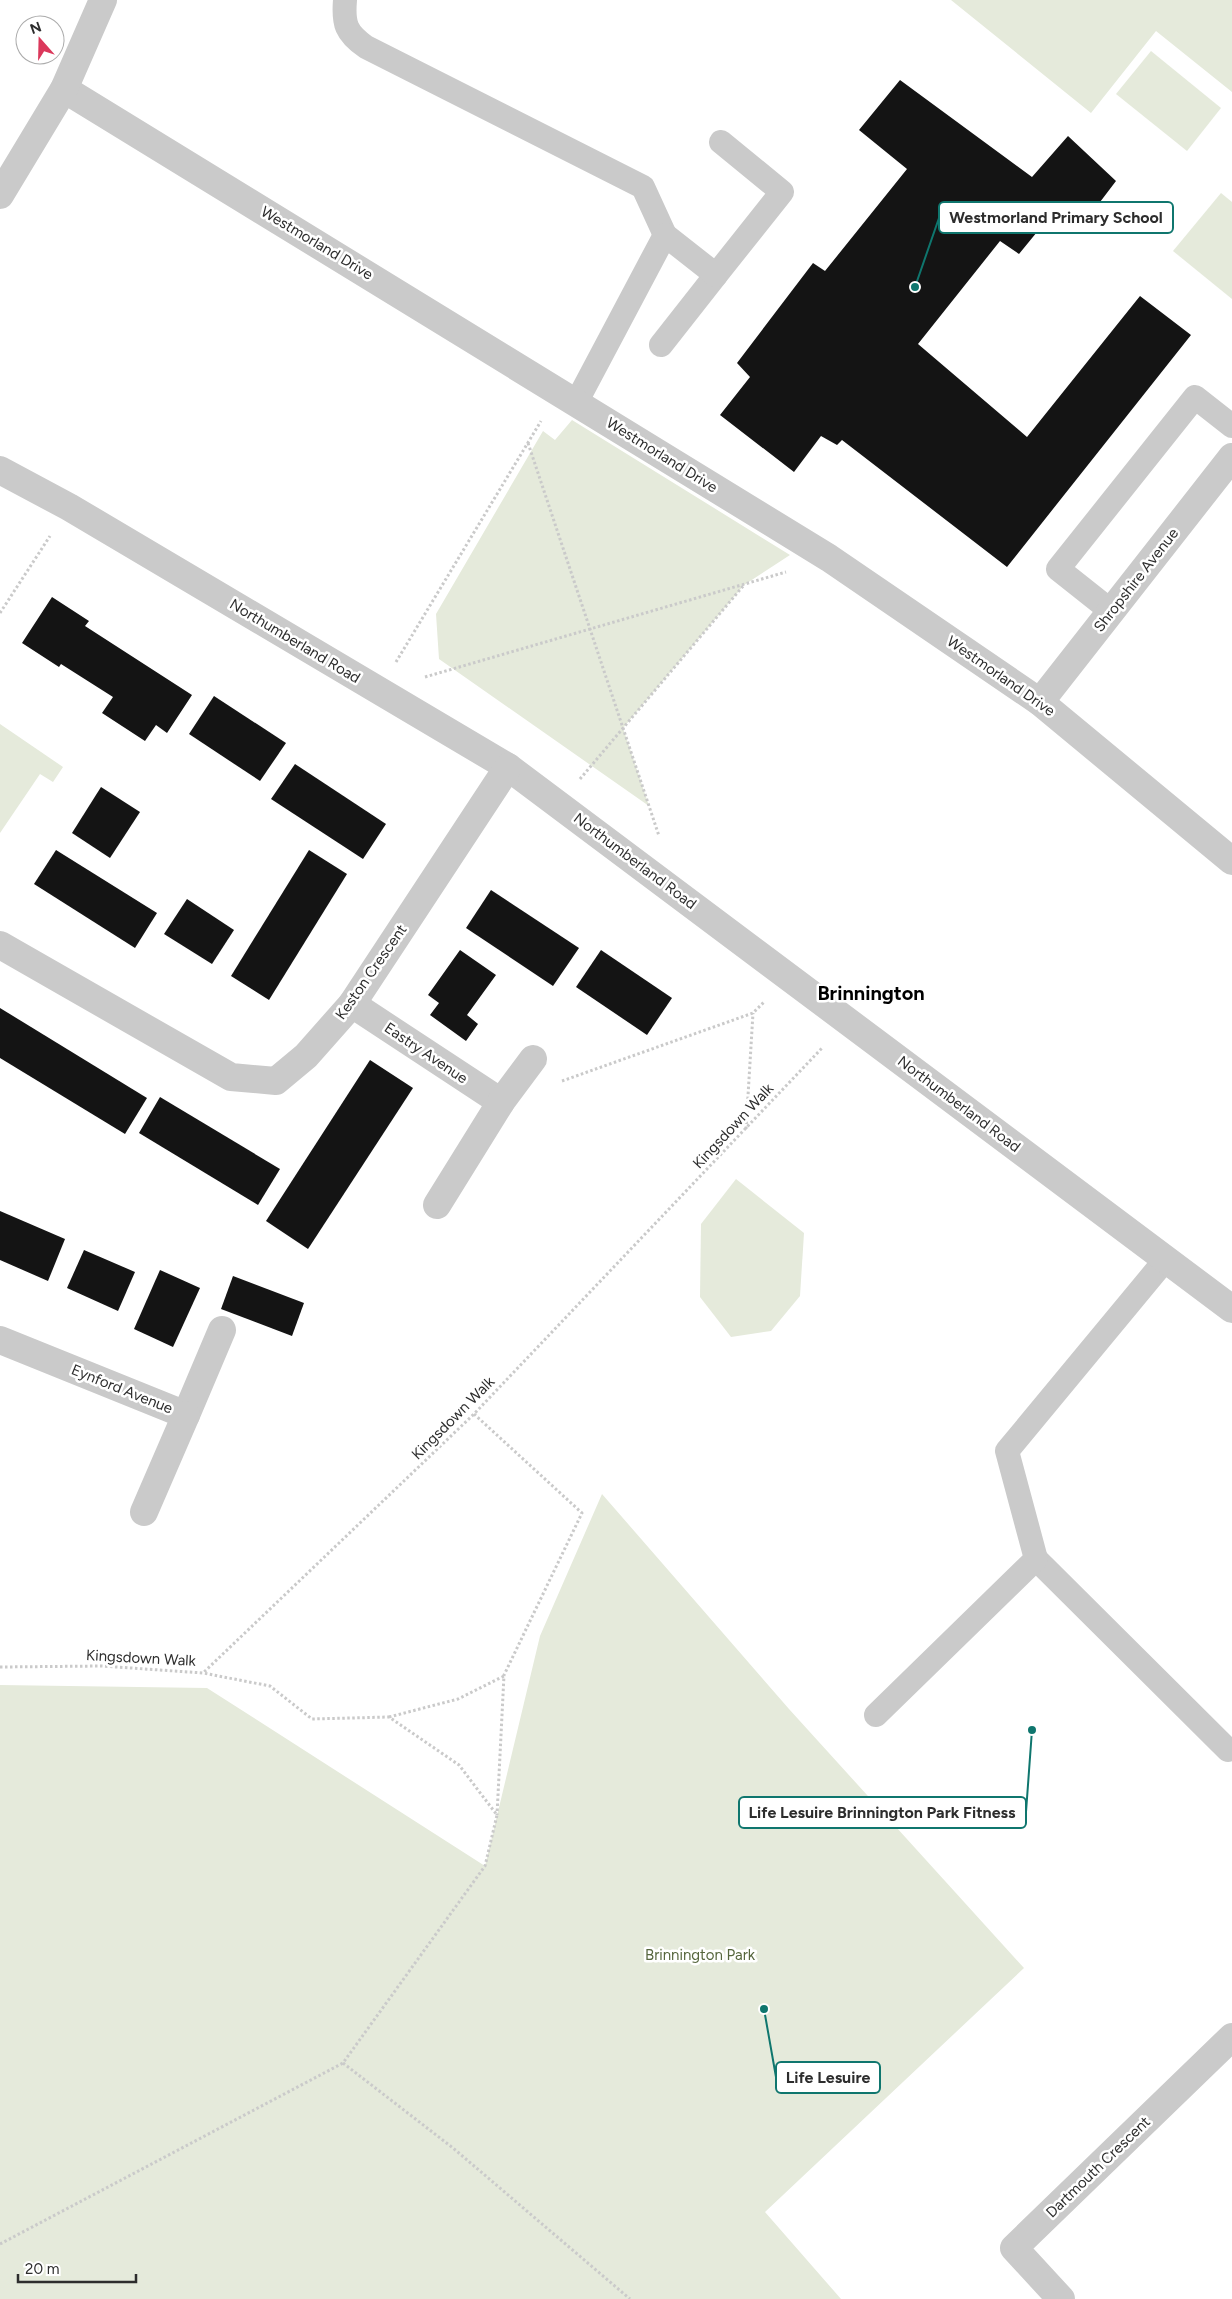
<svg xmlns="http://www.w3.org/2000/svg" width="1232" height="2299" viewBox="0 0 1232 2299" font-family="Figtree,sans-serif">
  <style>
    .green { fill: #e5eadb }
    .building { fill: #141414 }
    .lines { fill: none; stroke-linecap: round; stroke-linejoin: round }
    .path { stroke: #cacaca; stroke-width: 3; stroke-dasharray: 2.5 2.5; stroke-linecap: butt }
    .lane { stroke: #cacaca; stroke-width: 24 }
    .street { stroke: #cacaca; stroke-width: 28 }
    .labels { text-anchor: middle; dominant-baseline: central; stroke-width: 5; stroke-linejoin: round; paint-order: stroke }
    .street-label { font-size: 15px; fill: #2d2d2d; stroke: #fff }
    .park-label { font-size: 15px; fill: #56663d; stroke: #fff }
    .district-label { font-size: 20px; font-weight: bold; fill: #000; stroke: #fff }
    .leader { fill: none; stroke: #0f766e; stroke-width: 2 }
    .callout-dot { fill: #0f766e; stroke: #fff; stroke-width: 2 }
    .callout { fill: #fff; stroke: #0f766e; stroke-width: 2 }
    .callout-label { font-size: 16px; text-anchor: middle; font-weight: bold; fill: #2d2d2d }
  </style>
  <rect width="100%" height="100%" fill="#fff"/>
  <!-- green -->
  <g class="green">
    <path d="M951,0H1232V92L1156,31L1091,113Z"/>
    <path d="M1151,51L1221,108L1187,151L1116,94Z"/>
    <path d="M1221,193L1232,202V299L1173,251Z"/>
    <path d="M572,420L790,555L744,585L623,728L649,806L439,659L436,614L543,431L555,440Z"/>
    <path d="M0,724L63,767L53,782L40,774L0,833Z"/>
    <path d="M736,1179L804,1233L800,1296L771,1331L731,1337L700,1297L701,1224Z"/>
    <path d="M602,1494L789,1709L1024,1968L765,2212L841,2299H0V1685L207,1688L485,1866L540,1636Z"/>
  </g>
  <!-- building -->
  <g class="building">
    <path d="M900,80L1032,177L1068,136L1116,181L1078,231L1055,210L1019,254L1000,241L918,344L1027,437L1140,296L1191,335L1007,567L842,440L837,445L821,436L794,472L720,415L750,377L737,363L813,263L825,271L907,169L859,130Z"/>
    <path d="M52,597L89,621L85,626L192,695L167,733L156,725L145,741L102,713L113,697L61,664L59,667L22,643Z"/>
    <path d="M214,696L286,743L260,781L189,734Z"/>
    <path d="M295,764L386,824L363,859L271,799Z"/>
    <path d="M101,787L140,812L110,858L72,833Z"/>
    <path d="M56,850L157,913L135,948L34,884Z"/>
    <path d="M309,850L347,874L269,1000L231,976Z"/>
    <path d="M491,890L579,948L553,986L466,928Z"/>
    <path d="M187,899L234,930L212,964L164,934Z"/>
    <path d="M460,950L496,975L467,1015L478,1024L466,1041L430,1015L439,1003L428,995Z"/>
    <path d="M601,950L672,998L647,1035L576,987Z"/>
    <path d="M0,1008L147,1098L125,1134L0,1058Z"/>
    <path d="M370,1060L413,1088L308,1249L266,1221Z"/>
    <path d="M160,1097L280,1169L258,1205L139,1133Z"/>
    <path d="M0,1211L65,1239L48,1281L0,1260Z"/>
    <path d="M84,1250L135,1272L118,1311L67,1288Z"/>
    <path d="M160,1270L200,1288L173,1347L134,1329Z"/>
    <path d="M233,1276L304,1303L292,1336L221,1309Z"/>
  </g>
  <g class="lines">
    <!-- path -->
    <g class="path">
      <path d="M528,443L659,836"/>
      <path d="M0,613L50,536"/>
      <path d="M396,662L541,421"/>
      <path d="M425,677L786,572"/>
      <path d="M580,779L744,585"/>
      <path d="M562,1081L753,1013L764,1002"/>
      <path d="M746,1129L753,1013"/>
      <path d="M474,1414L582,1513L504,1675L497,1815"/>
      <path d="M0,1667L102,1666L203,1673L474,1414L823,1047"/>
      <path d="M389,1717L458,1699L504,1676"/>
      <path d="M343,2063L453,2148L630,2299"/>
      <path d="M0,2244L343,2063L485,1866L497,1815L459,1765L389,1717L312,1719L270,1686L203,1673"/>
    </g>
    <!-- lane -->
    <g class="lane">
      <path d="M345,0C343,24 346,33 366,47L643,187L665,235"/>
      <path d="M661,345L716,275"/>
      <path d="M576,403L665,235L716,275L782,192L721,142"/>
      <path d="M1111,611L1058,569L1195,397L1232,426"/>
      <path d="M1036,1559L1228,1750"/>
      <path d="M876,1715L1036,1559L1007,1451L1166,1259"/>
    </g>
    <!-- street -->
    <g class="street">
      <path d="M64,89L829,558L1040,702L1232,861"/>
      <path d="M0,195L64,89L103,0"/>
      <path d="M0,470L69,507L508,767L1232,1309"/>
      <path d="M1040,702L1232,457"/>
      <path d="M0,945L231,1077L276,1081L306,1056L352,1004L508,767"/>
      <path d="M352,1004L501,1102"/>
      <path d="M437,1205L501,1102L533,1059"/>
      <path d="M0,1340L186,1415L222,1330"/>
      <path d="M144,1512L186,1415"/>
      <path d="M1061,2299L1014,2248L1232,2037"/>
    </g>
  </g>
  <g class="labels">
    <!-- street labels -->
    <g class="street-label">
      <text transform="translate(317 243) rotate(31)">Westmorland Drive</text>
      <text transform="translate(662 455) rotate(32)">Westmorland Drive</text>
      <text transform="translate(1136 580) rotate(-52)">Shropshire Avenue</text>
      <text transform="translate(295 641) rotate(31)">Northumberland Road</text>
      <text transform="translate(1001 676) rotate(35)">Westmorland Drive</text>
      <text transform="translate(635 861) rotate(37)">Northumberland Road</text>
      <text transform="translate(371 972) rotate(-55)">Keston Crescent</text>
      <text transform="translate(426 1053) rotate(34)">Eastry Avenue</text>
      <text transform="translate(959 1104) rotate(37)">Northumberland Road</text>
      <text transform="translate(733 1126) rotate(-47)">Kingsdown Walk</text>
      <text transform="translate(122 1389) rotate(22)">Eynford Avenue</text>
      <text transform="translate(453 1418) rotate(-45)">Kingsdown Walk</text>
      <text transform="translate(141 1658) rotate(3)">Kingsdown Walk</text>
      <text transform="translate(1098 2167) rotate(-44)">Dartmouth Crescent</text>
    </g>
    <!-- park labels -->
    <g class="park-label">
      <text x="700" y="1955">Brinnington Park</text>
    </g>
    <!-- district labels -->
    <g class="district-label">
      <text x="871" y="993">Brinnington</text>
    </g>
  </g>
  <!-- callouts -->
  <path class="leader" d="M915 287L939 218M1032 1730L1026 1812M764 2009L776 2077"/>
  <g class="callout-dot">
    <circle cx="915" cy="287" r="5"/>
    <circle cx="1032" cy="1730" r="5"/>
    <circle cx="764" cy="2009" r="5"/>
  </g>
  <g class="callout">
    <rect x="939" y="202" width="234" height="31" rx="5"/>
    <rect x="739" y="1797" width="287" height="31" rx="5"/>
    <rect x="776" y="2062" width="104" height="31" rx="5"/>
  </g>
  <g class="callout-label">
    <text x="1056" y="223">Westmorland Primary School</text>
    <text x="882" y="1818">Life Lesuire Brinnington Park Fitness</text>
    <text x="828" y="2083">Life Lesuire</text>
  </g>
  <!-- north arrow -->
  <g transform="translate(40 40) rotate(340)"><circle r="24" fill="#ffffff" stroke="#ababab"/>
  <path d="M0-4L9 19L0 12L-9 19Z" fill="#db385b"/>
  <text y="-8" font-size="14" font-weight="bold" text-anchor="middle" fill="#2d2d2d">N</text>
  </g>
  <!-- scale -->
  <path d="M18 2274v8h118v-8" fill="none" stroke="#2d2d2d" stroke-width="2.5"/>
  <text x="25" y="2274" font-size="15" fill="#2d2d2d" stroke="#ffffff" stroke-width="4" paint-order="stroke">20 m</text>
</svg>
